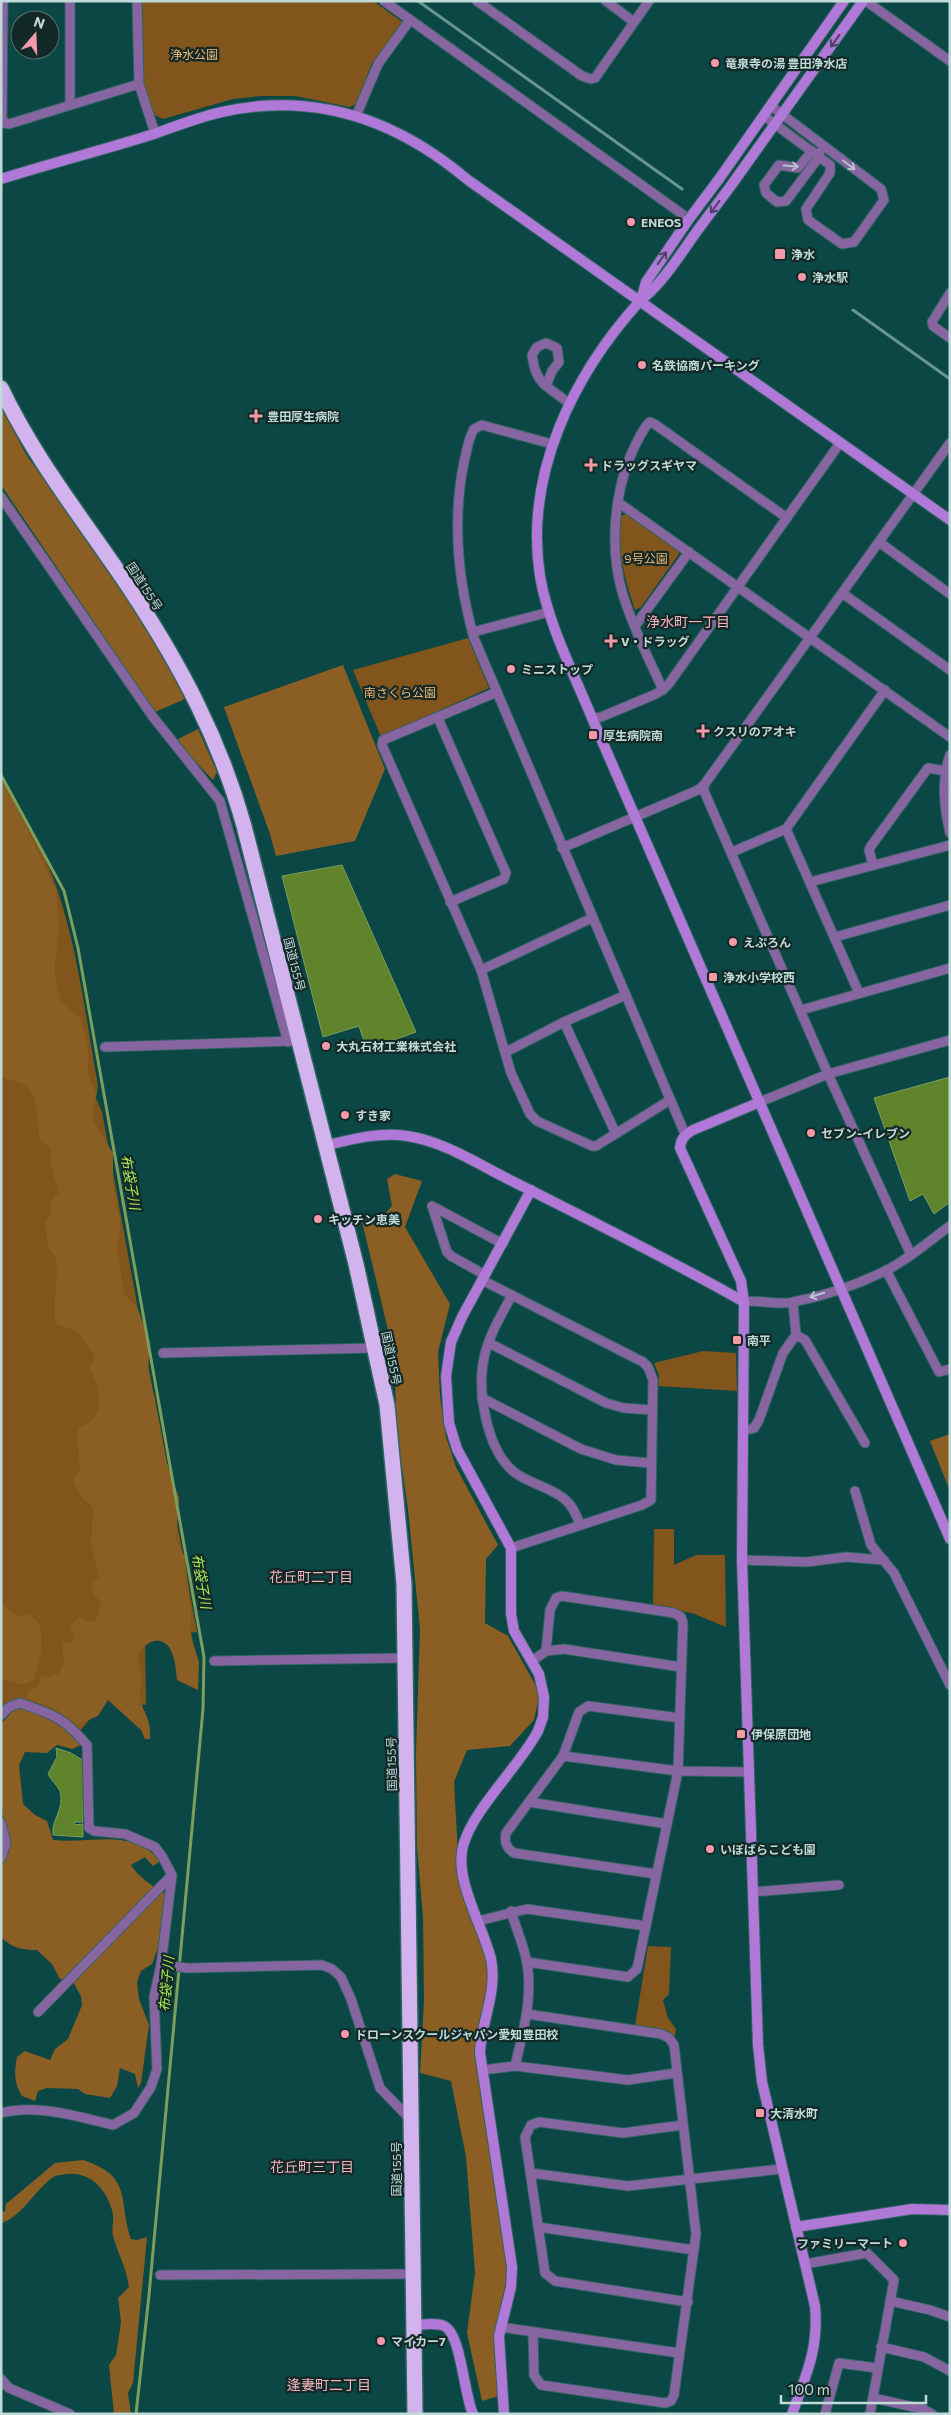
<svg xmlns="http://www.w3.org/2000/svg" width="951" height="2415" viewBox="0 0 951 2415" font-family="Commissioner,'Noto Sans JP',sans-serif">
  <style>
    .green { fill: #81551c }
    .forest { fill: #8b5e24 }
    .water { fill: #5f842c; stroke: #7c9e5f }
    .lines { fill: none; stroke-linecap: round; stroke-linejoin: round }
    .stream { stroke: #7c9e5f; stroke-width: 3 }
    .street-casing { stroke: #2f6461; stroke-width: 11 }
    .secondary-casing { stroke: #2f6461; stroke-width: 12 }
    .highway-casing { stroke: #2f6461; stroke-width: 18 }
    .street { stroke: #8765a1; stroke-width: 9 }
    .secondary { stroke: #b079d8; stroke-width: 10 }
    .highway { stroke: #d3b3ed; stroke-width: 15 }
    .rail { stroke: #699491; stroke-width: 3 }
    .secondary-bridge-casing { stroke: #2f6461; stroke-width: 12; stroke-linecap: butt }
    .secondary-bridge { stroke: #b079d8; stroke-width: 10 }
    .oneway { stroke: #494565 }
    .oneway2 { stroke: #b4c3cc }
    .poi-dot { fill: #f39aa9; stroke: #122927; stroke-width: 2 }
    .labels { text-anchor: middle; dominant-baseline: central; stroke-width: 4.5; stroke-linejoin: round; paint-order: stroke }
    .park-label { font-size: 12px; fill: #f3b771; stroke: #122927 }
    .poi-label { font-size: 12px; font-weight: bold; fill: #bfdad7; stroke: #122927; text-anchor: start }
    .street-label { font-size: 12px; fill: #bfdad7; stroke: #122927 }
    .neighbourhood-label { font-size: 14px; fill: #f6b2bc; stroke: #122927 }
    .water-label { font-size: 14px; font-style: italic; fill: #aae856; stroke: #122927 }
  </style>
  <rect width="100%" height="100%" fill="#0b4744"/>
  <!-- green -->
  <g class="green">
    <path d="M140,1H373L404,23L372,63L356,104L350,107L295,96H261L233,99L163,119L152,114L141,81Z"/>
    <path d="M628,513L679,549V554L641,607L635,610C624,577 617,551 621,516Z"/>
    <path d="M468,638L489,688L381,737L353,670Z"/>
    <path d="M1,779C15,805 31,830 44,856C75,923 85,1013 98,1086L96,1098L102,1112L197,1632L145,1637L146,1705L106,1700L80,1731L59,1714L21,1700C12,1699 7,1706 1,1712Z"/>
    <path d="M703,1351L736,1353L737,1391L658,1386L659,1375L654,1363Z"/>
    <path d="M654,1529H674V1565L696,1555H725L726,1627L692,1613L653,1607Z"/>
    <path d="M648,1946L671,1947L669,1994L663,2000L668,2018L676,2029L675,2036L662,2031L635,2026Z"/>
  </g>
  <!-- forest -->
  <g class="forest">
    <path d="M1,408L27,456L107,567L186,692L183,700L155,712L1,485Z"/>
    <path d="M343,665L385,769L355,841L276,856L270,834L224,707Z"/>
    <path d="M198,729L217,772L213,780L188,754L178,739Z"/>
    <path d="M1,774L56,890L59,931L54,970L61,1002L80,1018L88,1046V1073L96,1094L92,1120L113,1153V1182L121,1227L117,1246L124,1294L138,1309L150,1343L148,1371L155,1399L167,1463L179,1498L176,1540L185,1557L191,1617L190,1627L193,1643L199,1662L198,1690L177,1680C176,1668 174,1638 155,1641C151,1641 144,1646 142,1649C134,1660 141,1668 142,1679C143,1685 139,1692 140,1698C144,1715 151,1717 150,1739H145L141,1730L108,1700L98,1716L76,1725L54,1708L28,1699V1692L38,1685L41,1674L48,1677L59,1673L64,1663L62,1643L72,1642L75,1637L70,1627L79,1617L88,1621H96L101,1602L93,1594L91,1583L99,1577L91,1545L93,1507C82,1499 77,1492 73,1478L80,1470L77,1439L79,1427C107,1419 102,1389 89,1368L95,1357L78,1332L56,1324L54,1313L57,1270L55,1256L48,1248L45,1222L51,1213V1202L59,1192L51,1167V1148L39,1139C38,1122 39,1095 23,1084C16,1080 7,1081 1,1076Z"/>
    <path d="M395,1174L422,1181L405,1227L450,1304L438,1352L440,1397L446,1437L456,1467L498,1545L486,1559L485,1623L508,1636L540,1693L534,1720L510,1746L467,1750L454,1782L458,1854L462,1881L485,1956L489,1986L475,2040L478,2071L507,2262V2277L496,2327L499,2396L482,2401L467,2333L475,2273L466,2157L451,2081L420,2073L424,2001L423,1918L417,1846L416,1751L420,1629L408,1509L397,1432L394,1355L361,1217H382L392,1206L387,1179Z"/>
    <path d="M950,1434V1491L930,1441Z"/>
    <path d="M1,1601C6,1609 11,1614 20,1617L27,1614C52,1624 39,1660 34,1679L24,1685L1,1679Z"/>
    <path d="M20,1706L66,1727L81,1745L72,1749L57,1745L47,1753L25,1752L19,1765L23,1804L35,1815L47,1821L53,1840C93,1844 130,1827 161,1861L153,1866L145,1857L131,1865C139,1878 153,1886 166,1894L158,1948L152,1964L141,1971L137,1982L139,1999L149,2025L141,2083L138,2088L135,2074L120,2068L117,2086L110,2098L85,2094L78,2089L47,2088L38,2091L35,2101L22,2096C14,2083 14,2073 17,2057L25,2051L50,2060L55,2049L68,2039L82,2005L81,1996L73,1982L60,1979L52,1964L37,1950C22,1950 12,1948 1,1937V1863L8,1852L9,1841L3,1816L1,1792V1724L15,1708Z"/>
    <path d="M83,2160C133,2176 118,2200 131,2239L137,2240L147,2237L133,2383L128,2393L131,2414H114L109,2365L116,2355L121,2322L118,2298L129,2287C127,2269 118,2254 113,2236C111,2228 115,2219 112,2210C106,2189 90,2171 66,2174C61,2175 55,2175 52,2178C34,2191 22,2217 1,2223V2213L5,2211L6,2204L55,2163Z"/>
  </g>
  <!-- water -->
  <g class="water">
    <path d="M342,865L416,1032L367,1050L359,1026L323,1037L282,876Z"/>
    <path d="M950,1077V1202L934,1214L923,1194L910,1201L874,1098Z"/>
    <path d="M56,1748L71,1753L84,1761L83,1822H75L74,1825L83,1824V1837L53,1835C51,1820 65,1809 60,1791C57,1785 51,1780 48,1774L57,1757Z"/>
  </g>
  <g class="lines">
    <!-- stream -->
    <path class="stream" d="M1,775L64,891L78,948L204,1657L203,1709L149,2295L136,2414"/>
    <defs>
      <g id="street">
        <path d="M3,1L2,118L4,123L9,124L139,84"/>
        <path d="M137,1L139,84L155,133"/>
        <path d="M384,1L689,219"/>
        <path d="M477,1L582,76L591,79L595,78L649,1"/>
        <path d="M606,1L634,22"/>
        <path d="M866,1L950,61"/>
        <path d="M70,105V1"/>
        <path d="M356,116L378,64L410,20"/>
        <path d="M764,116L830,165V173L806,209L808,220L842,244L854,242L884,200L881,189L771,106"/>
        <path d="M812,151L798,168L779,165L764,185L766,193L777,202L786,201L819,157L820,152"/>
        <path d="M950,293L932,322L933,326L950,338"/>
        <path d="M546,386L552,371L559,362L557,348L546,343L537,347L532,355C534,368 536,377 546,386L570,404"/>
        <path d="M552,444L482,425L474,429C468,439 467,451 464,462C452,521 458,581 474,638L685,1134"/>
        <path d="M1,497L153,717L220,801L288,1042"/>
        <path d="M619,503L950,737"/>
        <path d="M879,542L950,594"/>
        <path d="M842,593L950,670"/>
        <path d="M635,626L689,552"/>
        <path d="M473,632L549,612"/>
        <path d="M663,690C649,659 633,628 623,595C607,541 615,474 646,426L650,422L656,425L787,518"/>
        <path d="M497,692L383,740L382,745L481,970L511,1073L530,1114L537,1121L592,1146H596L670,1100"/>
        <path d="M438,718L506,873L504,879L450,902"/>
        <path d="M592,718L601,717L656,694L668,685L840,443"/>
        <path d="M950,755C941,781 944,807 950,833"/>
        <path d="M704,785V791L828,1074L911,1255"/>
        <path d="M786,829L859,993"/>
        <path d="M562,848L698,790L704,785L950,443"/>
        <path d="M732,852L786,829L885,690"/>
        <path d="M873,865L869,850L871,846L928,768L946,771"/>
        <path d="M810,882L950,845"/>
        <path d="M835,937L950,905"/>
        <path d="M481,970L592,918"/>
        <path d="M801,1010L950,968"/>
        <path d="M564,1022L616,1134"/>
        <path d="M105,1047L293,1041"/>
        <path d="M506,1052L564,1022L626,995"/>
        <path d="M760,1102L828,1074L950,1040"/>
        <path d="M886,1270L939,1372L950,1369"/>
        <path d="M485,1275L451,1256L447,1252L432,1206L503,1244"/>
        <path d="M482,1280L643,1362L648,1367L653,1380L651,1500L642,1505L511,1548"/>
        <path d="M512,1295C502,1314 490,1333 485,1354C476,1388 486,1449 514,1472C529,1484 560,1490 570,1505C575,1510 577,1519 581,1525"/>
        <path d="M744,1302C761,1299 777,1306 793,1302C824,1296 859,1284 887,1270C910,1258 929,1241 950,1226"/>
        <path d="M796,1335L805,1340L865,1443"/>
        <path d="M489,1343L606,1403L624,1408L652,1410"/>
        <path d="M163,1353L375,1348"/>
        <path d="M482,1398L581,1449L616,1460L650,1463"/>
        <path d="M744,1431L754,1428L759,1420L783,1353L796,1335L793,1303"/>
        <path d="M855,1491L871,1545L894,1573L950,1685"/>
        <path d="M742,1560L807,1562L846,1557L884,1560"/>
        <path d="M546,1651L564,1649L681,1667"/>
        <path d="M214,1661L405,1658"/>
        <path d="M1,1715L9,1707L20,1703C54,1715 63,1717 87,1745L89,1828L94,1831L125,1834L155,1847L163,1858L172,1875L161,1965L154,1997L157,2069L151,2087L134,2113L113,2125C77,2116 38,2104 1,2113"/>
        <path d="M563,1756L678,1771L748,1772"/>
        <path d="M529,1802L667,1824"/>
        <path d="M1,1823L6,1843L1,1858"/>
        <path d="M656,1874L514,1853C506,1848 504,1842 506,1833L563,1756L579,1712L588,1706L680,1718"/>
        <path d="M753,1892L839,1885"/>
        <path d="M478,1921L527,1909L646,1926"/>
        <path d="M527,1962L628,1977L637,1969L678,1771L683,1623L681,1617L674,1613L562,1596L556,1598L550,1610L546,1651L532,1661"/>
        <path d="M161,1965L188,1968L322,1965L332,1969L341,1977L351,1999L380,2088L410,2119"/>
        <path d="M38,2012L172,1875"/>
        <path d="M527,2014L661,2034L669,2038L674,2045L696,2234L674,2395L671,2401L665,2403L541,2385L534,2375L533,2332"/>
        <path d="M515,2066L628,2080L676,2073"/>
        <path d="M483,2070L515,2066C523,2032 533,1998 527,1963C524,1946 516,1928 511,1911"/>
        <path d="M683,2125L623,2133L539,2122L531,2125L525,2137L545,2273L555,2281L688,2302"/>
        <path d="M531,2173L628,2186L781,2169"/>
        <path d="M538,2227L694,2250"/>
        <path d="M805,2264L867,2253L894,2280L870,2414"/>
        <path d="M160,2275L412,2274"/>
        <path d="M890,2301L930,2310L950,2317"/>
        <path d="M500,2327L679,2353"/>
        <path d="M881,2347L924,2357L950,2371"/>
        <path d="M1,2379L9,2388L70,2414"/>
        <path d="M873,2398L923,2409L932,2414"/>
        <path d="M825,2414L839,2363L877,2368"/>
      </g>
      <g id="secondary">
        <path d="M1,179C52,163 103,150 154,134C176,126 199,117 222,112C315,91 397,120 468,180L950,520"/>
        <path d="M719,179L844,1"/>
        <path d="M730,187L863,1"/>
        <path d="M700,227C685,247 671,271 654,288C650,293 645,296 640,301C573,375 524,475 540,576C548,624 574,674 592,718L950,1539"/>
        <path d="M641,300L646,282L689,219"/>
        <path d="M760,1102L693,1130C684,1135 681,1139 680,1148L741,1281L744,1302L742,1560L758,2045L762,2082L815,2306C819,2349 806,2375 792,2414"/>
        <path d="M324,1146C352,1139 378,1132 407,1136C444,1141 481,1166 514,1182C591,1221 669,1259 744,1302"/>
        <path d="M796,2227L912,2209L950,2210"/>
        <path d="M413,2325C423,2325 435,2322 444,2326C461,2333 464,2395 473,2414"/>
        <path d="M504,2414L499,2336L511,2287L512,2267L480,2053C481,2022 498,1991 491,1959C483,1926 454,1880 463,1846C473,1809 519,1767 538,1731L543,1717L544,1697L539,1674L514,1631L511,1614V1548L457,1449L449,1423L446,1376L451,1342L462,1317L531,1190"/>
      </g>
      <path id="highway" d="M1,388C36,462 87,524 132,592C181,666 220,740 244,826L356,1264L387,1405L404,1584L415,2414"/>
    </defs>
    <!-- street casing -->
    <use href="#street" class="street-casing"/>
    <!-- secondary casing -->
    <use href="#secondary" class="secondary-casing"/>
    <!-- highway casing -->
    <use href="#highway" class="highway-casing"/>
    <!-- street -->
    <use href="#street" class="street"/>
    <!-- secondary -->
    <use href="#secondary" class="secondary"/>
    <!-- highway -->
    <use href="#highway" class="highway"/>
    <!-- rail -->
    <g class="rail">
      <path d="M418,1L682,189"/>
      <path d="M853,310L950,379"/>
    </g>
    <defs>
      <g id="secondary-bridge">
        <path d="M689,219L719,179"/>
        <path d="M700,227L730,187"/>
      </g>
    </defs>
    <!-- secondary-bridge casing -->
    <use href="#secondary-bridge" class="secondary-bridge-casing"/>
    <!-- secondary-bridge -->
    <use href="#secondary-bridge" class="secondary-bridge"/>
  </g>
  <!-- one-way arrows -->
  <defs><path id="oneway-shaft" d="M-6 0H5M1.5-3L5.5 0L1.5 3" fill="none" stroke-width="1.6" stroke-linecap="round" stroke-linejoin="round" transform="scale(1.25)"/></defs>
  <g class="oneway">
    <use href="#oneway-shaft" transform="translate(835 41) rotate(126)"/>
    <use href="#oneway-shaft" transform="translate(715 207) rotate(126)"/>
    <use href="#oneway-shaft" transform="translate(662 258) rotate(-55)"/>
  </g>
  <g class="oneway2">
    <use href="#oneway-shaft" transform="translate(849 165) rotate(37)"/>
    <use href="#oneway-shaft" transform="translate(791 166) rotate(4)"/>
    <use href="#oneway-shaft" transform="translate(817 1295) rotate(163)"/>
  </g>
  <!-- markers -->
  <g class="poi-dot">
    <circle cx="715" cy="63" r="5"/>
    <circle cx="631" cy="222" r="5"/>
    <rect x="774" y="248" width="12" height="12" rx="2.5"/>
    <circle cx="802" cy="277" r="5"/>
    <circle cx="642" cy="365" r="5"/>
    <path d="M253.5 408.5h5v5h5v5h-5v5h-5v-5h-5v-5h5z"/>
    <path d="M588.5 457.5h5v5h5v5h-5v5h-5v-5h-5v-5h5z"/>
    <path d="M608.5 633.5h5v5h5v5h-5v5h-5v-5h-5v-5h5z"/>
    <circle cx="511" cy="669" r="5"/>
    <path d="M700.5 723.5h5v5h5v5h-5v5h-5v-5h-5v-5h5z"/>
    <rect x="588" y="730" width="10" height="10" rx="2.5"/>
    <circle cx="733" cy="942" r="5"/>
    <rect x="708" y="972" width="10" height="10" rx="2.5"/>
    <circle cx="326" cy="1046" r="5"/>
    <circle cx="345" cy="1115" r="5"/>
    <circle cx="811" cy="1133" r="5"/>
    <circle cx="318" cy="1219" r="5"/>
    <rect x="732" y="1335" width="10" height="10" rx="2.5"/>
    <rect x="736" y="1729" width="10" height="10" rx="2.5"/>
    <circle cx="710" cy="1849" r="5"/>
    <circle cx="345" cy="2034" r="5"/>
    <rect x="755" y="2108" width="10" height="10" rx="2.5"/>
    <circle cx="903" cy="2243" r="5"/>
    <circle cx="381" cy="2341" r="5"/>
  </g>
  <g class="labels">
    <!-- park labels -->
    <g class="park-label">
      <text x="194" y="54">浄水公園</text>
      <text x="646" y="558">9号公園</text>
      <text x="400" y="692">南さくら公園</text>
    </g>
    <!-- poi labels -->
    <g class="poi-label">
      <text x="725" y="63">竜泉寺の湯 豊田浄水店</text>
      <text x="641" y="222">ENEOS</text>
      <text x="791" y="254">浄水</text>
      <text x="812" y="277">浄水駅</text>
      <text x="652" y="365">名鉄協商パーキング</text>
      <text x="267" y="416">豊田厚生病院</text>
      <text x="601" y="465">ドラッグスギヤマ</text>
      <text x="621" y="641">V・ドラッグ</text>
      <text x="521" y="669">ミニストップ</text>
      <text x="713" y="731">クスリのアオキ</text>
      <text x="603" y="735">厚生病院南</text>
      <text x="743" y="942">えぷろん</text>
      <text x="723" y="977">浄水小学校西</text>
      <text x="336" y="1046">大丸石材工業株式会社</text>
      <text x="355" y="1115">すき家</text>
      <text x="821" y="1133">セブン-イレブン</text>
      <text x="328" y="1219">キッチン恵美</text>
      <text x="747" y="1340">南平</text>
      <text x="751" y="1734">伊保原団地</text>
      <text x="720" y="1849">いぼばらこども園</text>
      <text x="355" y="2034">ドローンスクールジャパン愛知豊田校</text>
      <text x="770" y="2113">大清水町</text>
      <text x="893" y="2243" text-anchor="end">ファミリーマート</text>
      <text x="391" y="2341">マイカー7</text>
    </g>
    <!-- street labels -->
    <g class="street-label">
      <text transform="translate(145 586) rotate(57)">国道155号</text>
      <text transform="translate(295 964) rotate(76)">国道155号</text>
      <text transform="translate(392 1358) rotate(78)">国道155号</text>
      <text transform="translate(391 1764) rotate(-91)">国道155号</text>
      <text transform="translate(396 2169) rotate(-90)">国道155号</text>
    </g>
    <!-- neighbourhood labels -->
    <g class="neighbourhood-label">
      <text x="688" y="621">浄水町一丁目</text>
      <text x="311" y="1576">花丘町二丁目</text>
      <text x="312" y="2166">花丘町三丁目</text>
      <text x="329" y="2384">逢妻町二丁目</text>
    </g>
    <!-- water labels -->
    <g class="water-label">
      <text transform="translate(131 1182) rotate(80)">布袋子川</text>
      <text transform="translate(202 1581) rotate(80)">布袋子川</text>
      <text transform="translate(166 1984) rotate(-85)">布袋子川</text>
    </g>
  </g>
  <!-- border -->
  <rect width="951" height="2415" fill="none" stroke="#bfdad7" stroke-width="5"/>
  <!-- north arrow -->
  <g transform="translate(35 35) rotate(19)"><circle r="24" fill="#122927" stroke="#57706d"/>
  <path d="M0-4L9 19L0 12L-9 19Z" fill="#f39aa9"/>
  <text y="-8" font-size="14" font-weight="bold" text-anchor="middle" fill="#bfdad7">N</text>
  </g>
  <!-- scale -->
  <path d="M781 2395v8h145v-8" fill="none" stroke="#bfdad7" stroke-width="2.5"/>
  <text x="788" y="2395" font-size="15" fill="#bfdad7" stroke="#122927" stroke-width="4" paint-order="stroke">100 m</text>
</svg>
